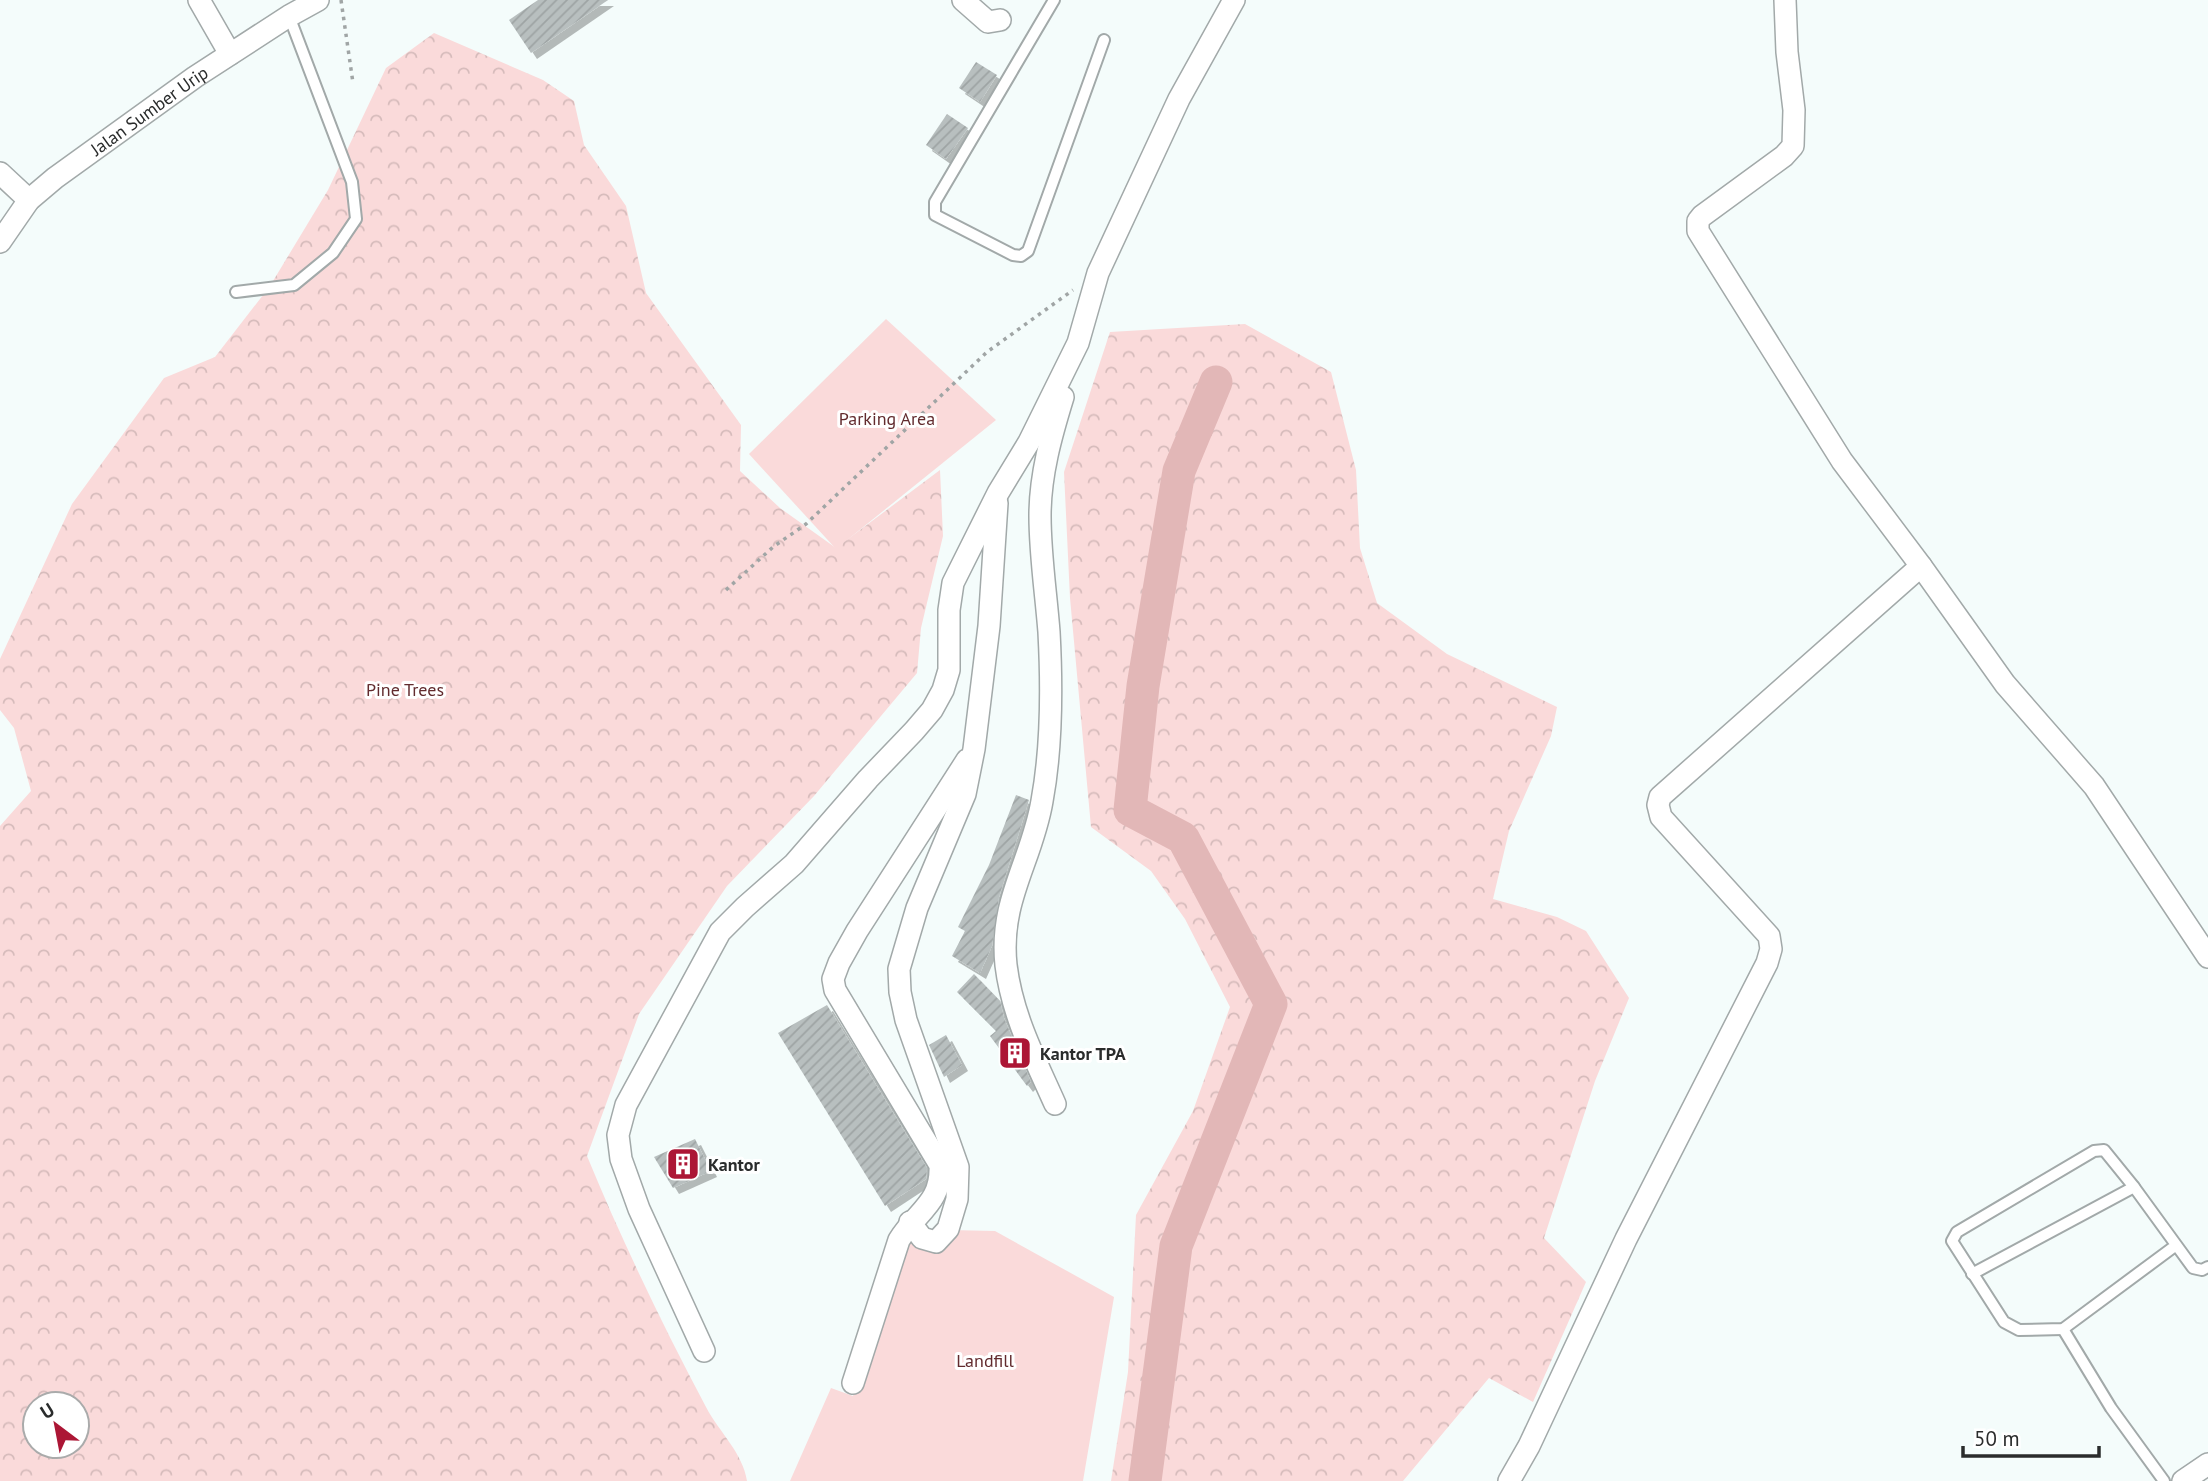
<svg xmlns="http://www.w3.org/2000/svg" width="2208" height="1481" viewBox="0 0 2208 1481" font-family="'PT Sans',sans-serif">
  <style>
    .green { fill: #fadada }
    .forest { fill: url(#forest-crowns); fill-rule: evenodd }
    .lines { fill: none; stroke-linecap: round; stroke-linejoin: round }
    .river { stroke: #e2b7b7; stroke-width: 33 }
    .building { fill: url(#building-hatch); filter: url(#shadow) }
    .lane-casing { stroke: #a2a9a9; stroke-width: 14 }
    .street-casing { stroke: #a2a9a9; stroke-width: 24 }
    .path { stroke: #a0a5a5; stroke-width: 3.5; stroke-dasharray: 3.5 5; stroke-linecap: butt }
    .lane { stroke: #fff; stroke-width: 10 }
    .street { stroke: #fff; stroke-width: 21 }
    .labels { text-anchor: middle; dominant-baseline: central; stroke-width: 6; stroke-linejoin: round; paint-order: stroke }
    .street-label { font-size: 18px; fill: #2a2c2c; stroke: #fff }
    .park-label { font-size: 18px; fill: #622b2e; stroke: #fff }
    .poi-label { font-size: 18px; font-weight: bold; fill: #2a2c2c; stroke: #fff; text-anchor: start }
  </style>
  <defs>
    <pattern id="forest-crowns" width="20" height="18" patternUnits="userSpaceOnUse" patternTransform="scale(1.75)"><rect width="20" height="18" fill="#fadada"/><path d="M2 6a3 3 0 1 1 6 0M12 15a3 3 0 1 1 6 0" fill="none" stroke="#d6bbbb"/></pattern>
    <pattern id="building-hatch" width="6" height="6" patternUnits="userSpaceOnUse" patternTransform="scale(1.75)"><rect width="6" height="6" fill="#b8bfbf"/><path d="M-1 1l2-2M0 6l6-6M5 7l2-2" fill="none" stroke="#9ea4a4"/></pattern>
    <filter id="shadow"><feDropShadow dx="6" dy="6" stdDeviation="0" flood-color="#0004"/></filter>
  </defs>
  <rect width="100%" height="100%" fill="#f4fcfb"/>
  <!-- green -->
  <g class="green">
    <path d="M886,319L996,420L836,549L749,454Z"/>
    <path d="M949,1230L995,1231L1114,1297L1083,1481H790L831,1388L853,1396L900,1241L921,1239Z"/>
  </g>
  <!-- forest -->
  <g class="forest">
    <path d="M434,33L543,80L574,101L584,145L626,206L646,293L741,425L740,471L780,508L836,548L940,470L943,536L921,628L917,673L814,796L727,886L639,1014L587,1156C622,1241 663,1326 706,1407C719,1432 743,1453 747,1481H0V826L31,791L14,728L0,710V659L72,504L164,378L215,357L270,286L328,190L386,68ZM35,1404H77V1446H35Z"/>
    <path d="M1245,324L1331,372L1356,470L1360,548L1377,603L1447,654L1557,707L1551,736L1509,831L1493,899L1557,917L1586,931L1629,998L1595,1081L1544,1238L1586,1282L1533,1402L1489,1378L1403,1481H1111L1128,1372L1136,1215L1193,1111L1230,1007L1185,919L1151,871L1091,827L1070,598L1064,472L1110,332Z"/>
  </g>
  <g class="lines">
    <!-- river -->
    <path class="river" d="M1145,1481L1176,1246L1271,1004L1183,838L1130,810L1143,686L1179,471L1216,382"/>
  </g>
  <!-- building -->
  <g class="building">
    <path d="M538,0H608L531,53L509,20Z"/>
    <path d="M976,62L997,75L980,102L959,88Z"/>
    <path d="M947,114L968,128L946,159L926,145Z"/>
    <path d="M1016,795L1029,800L999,897L992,946L980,973L952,956L965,931L958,927L989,865Z"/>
    <path d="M974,974L1000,1001L1004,1018L1031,1082L1027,1086L990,1036L996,1031L957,992Z"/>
    <path d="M827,1005L927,1168L926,1179L885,1206L778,1033Z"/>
    <path d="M946,1035L962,1065L944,1077L929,1045Z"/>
    <path d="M695,1139L711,1171L673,1188L654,1157Z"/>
  </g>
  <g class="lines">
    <defs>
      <g id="lane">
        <path d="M1054,0L935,202V215L1013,255L1021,256L1028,251L1104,40"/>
        <path d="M236,292L294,285L333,253L356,219L352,182L289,16"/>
        <path d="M2175,1246L2063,1329L2019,1330L2004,1322L1952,1241L1957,1232L2094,1151L2104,1150L2134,1187L2193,1268L2202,1270L2208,1267"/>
        <path d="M1972,1274L2134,1187"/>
        <path d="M2063,1329L2111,1408L2164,1481"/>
      </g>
      <g id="street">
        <path d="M199,0L230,54"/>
        <path d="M963,0L988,22L1000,20"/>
        <path d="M0,173L29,200"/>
        <path id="s1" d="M0,242L29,200L55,178L195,77L289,16L318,0"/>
        <path d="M1921,566L2005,684L2094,786L2208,957"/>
        <path d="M1055,1104C1035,1059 1012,1015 1006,965C999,900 1032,861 1042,801C1052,747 1052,688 1049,632C1046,593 1040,555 1040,516C1040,475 1051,436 1063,397"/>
        <path d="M910,1222L922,1238L936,1242L948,1229L957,1199L958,1167L906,1020L900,992L899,969L917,908L965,794L974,749L989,626L997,503"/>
        <path d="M704,1351L639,1209L621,1159L618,1135L626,1105L720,932L745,907L794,864L868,779L914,731L932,710L943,690L949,670V610L953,583L998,493L1029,442L1078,343L1098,273L1179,99L1234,0"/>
        <path d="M853,1383L899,1240C917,1211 942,1203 940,1165L835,990L833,979L839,963L857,931L967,760"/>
        <path d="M1509,1481L1529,1446L1626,1239L1767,963L1771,949L1769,936L1661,817L1658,805L1660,797L1921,566L1842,461L1698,231V221L1702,216L1784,156L1793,146L1794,110L1787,52L1785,0"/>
        <path d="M2183,1481L2208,1464"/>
      </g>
    </defs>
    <!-- lane casing -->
    <use href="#lane" class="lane-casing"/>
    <!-- street casing -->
    <use href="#street" class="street-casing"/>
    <!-- path -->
    <g class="path">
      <path d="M341,0L353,83"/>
      <path d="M726,590L773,547L806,524L987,352L1073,290"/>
    </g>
    <!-- lane -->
    <use href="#lane" class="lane"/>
    <!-- street -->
    <use href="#street" class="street"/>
  </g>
  <!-- icons -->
  <defs>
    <symbol id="building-square" viewBox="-11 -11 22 22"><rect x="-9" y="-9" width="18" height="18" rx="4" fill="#ac1635" stroke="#fff"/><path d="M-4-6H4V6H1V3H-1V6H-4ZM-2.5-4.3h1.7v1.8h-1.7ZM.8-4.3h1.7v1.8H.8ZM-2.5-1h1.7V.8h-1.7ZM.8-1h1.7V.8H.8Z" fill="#fff"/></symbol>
  </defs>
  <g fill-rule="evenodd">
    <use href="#building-square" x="996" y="1034" width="38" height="38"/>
    <use href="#building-square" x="664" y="1145" width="38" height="38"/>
  </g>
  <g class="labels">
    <!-- street labels -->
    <g class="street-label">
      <text stroke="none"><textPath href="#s1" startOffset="201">Jalan Sumber Urip</textPath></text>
    </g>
    <!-- park labels -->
    <g class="park-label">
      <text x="887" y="418">Parking Area</text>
      <text x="405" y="689">Pine Trees</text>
      <text x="985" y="1360">Landfill</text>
    </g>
    <!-- poi labels -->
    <g class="poi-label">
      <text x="1040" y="1053">Kantor TPA</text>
      <text x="708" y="1164">Kantor</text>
    </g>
  </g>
  <!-- north arrow -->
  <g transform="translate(56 1425) rotate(328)"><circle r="33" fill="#ffffff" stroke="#aaabab" stroke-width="2"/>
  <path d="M0-5L12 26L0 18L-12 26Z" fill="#ac1635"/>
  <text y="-10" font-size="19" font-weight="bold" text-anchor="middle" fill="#2a2c2c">U</text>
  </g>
  <!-- scale -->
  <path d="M1963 1446v10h136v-10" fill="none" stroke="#2a2c2c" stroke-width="3.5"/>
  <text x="1974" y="1446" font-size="21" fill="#2a2c2c" stroke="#ffffff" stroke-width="5" paint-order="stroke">50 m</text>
</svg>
